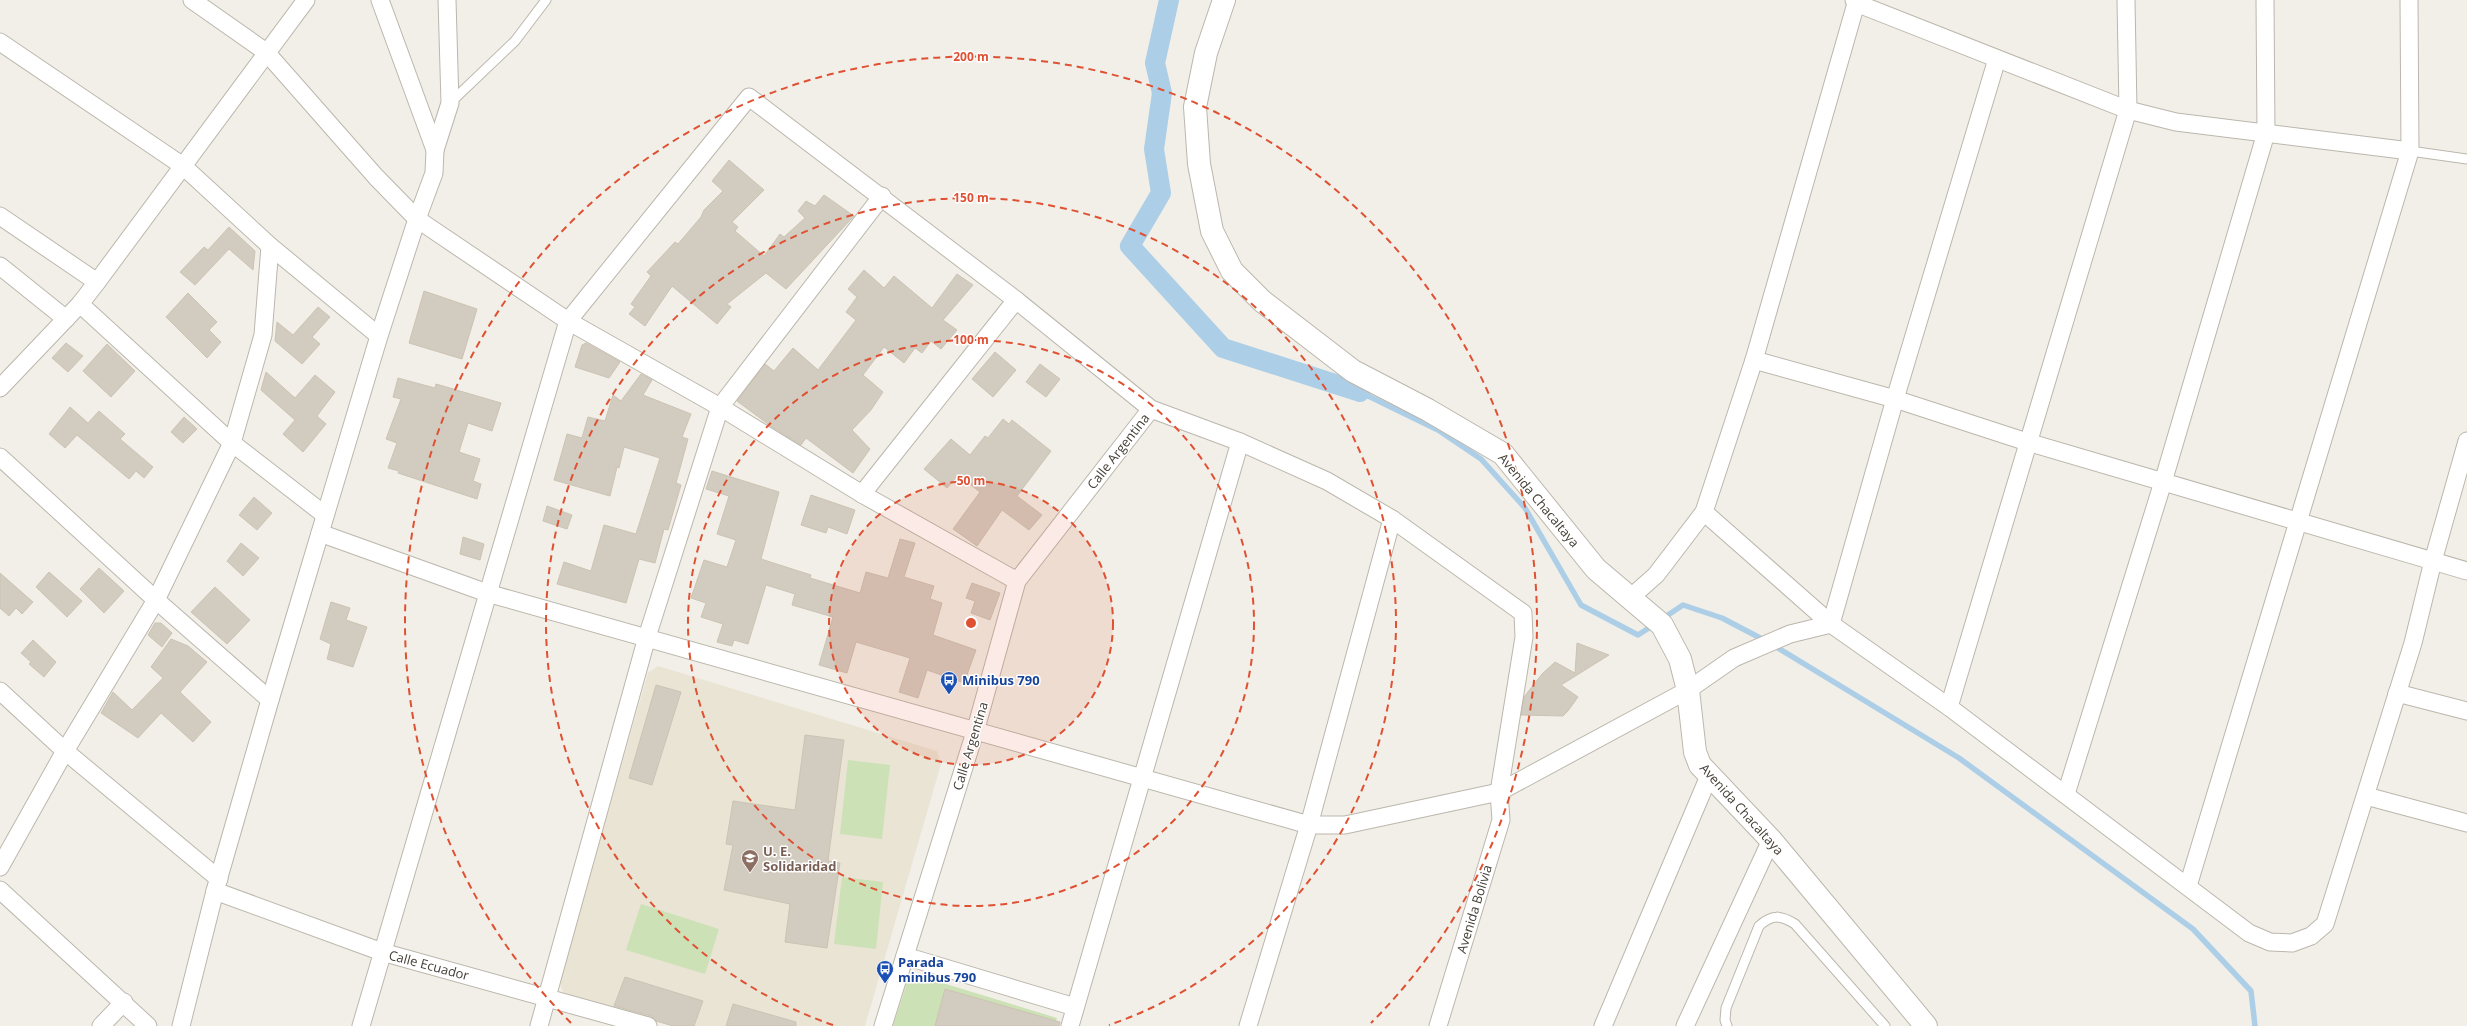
<svg xmlns="http://www.w3.org/2000/svg" width="2467" height="1026" viewBox="0 0 2467 1026" font-family="'Open Sans',sans-serif">
  <style>
    .education { fill: #e9e4d4 }
    .green { fill: #cde1b6 }
    .lines { fill: none; stroke-linecap: round; stroke-linejoin: round }
    .stream { stroke: #accee7; stroke-width: 5.5 }
    .canal { stroke: #accee7; stroke-width: 20 }
    .building { fill: #d2cbbf; stroke: #ccc3b3 }
    .service-casing { stroke: #bcb7ac; stroke-width: 11 }
    .minor-casing { stroke: #bcb7ac; stroke-width: 19 }
    .tertiary-casing { stroke: #bcb7ac; stroke-width: 24 }
    .service { stroke: #fff; stroke-width: 9 }
    .minor { stroke: #fff; stroke-width: 17 }
    .tertiary { stroke: #fff; stroke-width: 22 }
    .ring { fill: none; stroke: #e05032; stroke-width: 2; stroke-dasharray: 7 5 }
    .labels { text-anchor: middle; dominant-baseline: central; stroke-width: 3; stroke-linejoin: round; paint-order: stroke }
    .street-label { font-size: 13px; fill: #454038; stroke: #fff }
    .transit-label { font-size: 13px; font-weight: bold; fill: #164399; stroke: #fff; text-anchor: start }
    .education-label { font-size: 13px; font-weight: bold; fill: #785e54; stroke: #fff; text-anchor: start }
    .centre { fill: #e05032; stroke: #fff; stroke-width: 2 }
    .ring-label { font-size: 12px; text-anchor: middle; font-weight: bold; fill: #e05032; stroke: #fff; stroke-width: 3; stroke-linejoin: round; paint-order: stroke }
  </style>
  <rect width="100%" height="100%" fill="#f2efe8"/>
  <!-- education -->
  <path class="education" d="M658,666L937,751L941,764L865,1026H673L564,994L559,982L648,673Z"/>
  <!-- green -->
  <g class="green">
    <path d="M848,760L890,765L882,839L840,834Z"/>
    <path d="M842,877L883,882L876,949L834,944Z"/>
    <path d="M641,904L719,929L705,974L626,950Z"/>
    <path d="M910,973L1057,1018L1054,1026H893Z"/>
  </g>
  <g class="lines">
    <!-- stream -->
    <g class="stream">
      <path d="M1360,392L1438,430L1481,459L1525,508L1581,605L1638,635L1655,624"/>
      <path d="M1662,619L1683,605L1722,618L1766,641"/>
      <path d="M1773,645L1959,758L2193,929L2251,991L2255,1026"/>
    </g>
    <!-- canal -->
    <path class="canal" d="M1169,0L1155,63L1162,93L1154,149L1161,193L1130,246L1223,348L1360,392"/>
  </g>
  <!-- building -->
  <g class="building">
    <path d="M729,160L764,190L732,222L738,227L735,231L764,256L780,234L784,237L805,218L798,211L806,201L815,206L824,195L854,216L786,289L766,273L727,304L731,307L717,324L672,286L645,326L629,314L635,307L631,304L651,276L647,272L675,242L678,244L701,217L704,210L723,191L712,181Z"/>
    <path d="M229,227L255,251L253,270L229,249L195,285L180,272L204,247L208,250Z"/>
    <path d="M864,270L884,288L894,276L932,308L957,274L973,285L943,320L957,330L941,349L931,341L922,353L915,348L904,363L884,347L863,375L883,392L871,410L852,430L870,449L853,473L806,438L801,445L772,427L737,401L765,364L774,371L793,348L818,370L856,320L846,312L857,297L848,289Z"/>
    <path d="M424,291L477,309L462,359L409,343Z"/>
    <path d="M188,293L217,322L209,330L221,342L207,358L166,317Z"/>
    <path d="M318,307L330,317L312,337L320,344L302,364L275,341L277,322L293,335Z"/>
    <path d="M66,343L83,356L68,372L52,358Z"/>
    <path d="M586,343L620,362L609,378L575,367L582,345Z"/>
    <path d="M107,344L135,371L111,397L83,371Z"/>
    <path d="M995,352L1016,370L993,397L972,379Z"/>
    <path d="M1040,364L1060,379L1046,397L1026,382Z"/>
    <path d="M266,372L295,398L315,375L335,392L317,416L326,424L303,452L283,434L295,420L261,390Z"/>
    <path d="M641,374L652,380L643,395L691,414L682,437L688,439L676,483L681,485L668,530L664,529L655,563L639,559L626,603L557,584L564,562L591,571L604,525L636,534L660,458L624,447L619,468L617,467L610,496L554,480L567,434L582,438L588,417L605,421L613,395L621,401Z"/>
    <path d="M398,378L435,388L436,384L501,403L492,431L468,423L459,452L480,459L473,481L481,484L477,499L398,473L399,471L388,468L397,443L386,439L401,399L393,397Z"/>
    <path d="M70,407L88,423L99,411L125,434L120,439L153,467L144,478L136,471L129,479L77,435L65,448L49,434Z"/>
    <path d="M184,417L197,429L183,443L171,432Z"/>
    <path d="M1003,419L1009,424L1012,420L1051,451L1017,496L1042,515L1029,530L1002,510L977,546L953,529L980,492L958,475L947,488L924,469L951,439L970,455L985,436L988,438Z"/>
    <path d="M712,471L779,492L761,559L811,575L810,578L860,593L866,572L888,578L900,539L915,543L904,577L934,586L930,599L942,603L933,635L976,650L964,683L927,670L918,698L899,692L910,658L856,642L847,673L819,665L833,617L792,605L795,594L766,585L748,644L734,640L732,646L717,642L723,624L701,617L706,603L691,598L704,560L727,567L736,540L717,534L729,496L706,489Z"/>
    <path d="M811,495L855,510L847,534L828,527L826,533L801,525Z"/>
    <path d="M254,497L272,513L257,530L239,515Z"/>
    <path d="M547,506L572,515L567,529L543,521Z"/>
    <path d="M463,537L484,544L480,560L460,554Z"/>
    <path d="M241,543L259,558L243,576L227,561Z"/>
    <path d="M99,568L124,591L104,613L80,589Z"/>
    <path d="M49,572L82,601L67,617L36,587Z"/>
    <path d="M0,573L33,602L22,614L16,608L9,616L0,608Z"/>
    <path d="M972,583L1000,593L990,620L971,613L975,601L966,598Z"/>
    <path d="M215,587L250,620L227,644L191,612Z"/>
    <path d="M331,602L350,608L346,620L367,627L353,667L327,659L331,644L320,639Z"/>
    <path d="M155,623H161L172,633L162,647L148,635Z"/>
    <path d="M171,639L188,646L207,662L180,692L211,722L193,742L161,713L138,738L101,713L113,692L132,710L163,678L151,667Z"/>
    <path d="M33,640L56,662L44,677L29,664L31,662L21,653Z"/>
    <path d="M1577,643L1609,655L1561,685L1578,697L1568,711L1563,716L1521,715L1524,697L1542,674L1555,662L1575,673Z"/>
    <path d="M656,685L681,692L652,785L629,778Z"/>
    <path d="M805,735L844,740L828,861L840,863L827,948L785,942L790,904L724,890L733,845L726,844L733,801L795,810Z"/>
    <path d="M625,977L703,1001L694,1026H673L656,1021L651,1016L614,1006Z"/>
    <path d="M945,989L1060,1022L1059,1026H935Z"/>
    <path d="M733,1004L796,1022V1026H726Z"/>
  </g>
  <g class="lines">
    <defs>
      <g id="service">
        <path d="M450,103L515,41L546,0"/>
        <path d="M2410,151L2467,159"/>
        <path d="M1727,1026L1725,1020L1726,1008L1759,926C1772,914 1781,915 1795,924L1885,1026"/>
      </g>
      <g id="minor">
        <path d="M192,0L266,52L376,177L417,219L568,321L720,407L862,494L1017,581"/>
        <path d="M1854,0L1856,3L2128,110L2176,122L2410,151"/>
        <path d="M0,42L183,166L270,246L379,336"/>
        <path d="M435,150L450,103L447,0"/>
        <path d="M0,216L97,282"/>
        <path d="M0,266L66,319"/>
        <path d="M80,304L232,443L325,515"/>
        <path d="M1754,360L1895,399L2027,442L2467,571"/>
        <path d="M0,388L80,304L97,282L306,0"/>
        <path d="M0,457L156,600L270,700"/>
        <path d="M862,494L1016,300"/>
        <path d="M1704,512L1831,624L1949,707L2249,933L2270,942L2292,943L2311,936L2325,924L2413,643L2433,561L2467,441"/>
        <path d="M320,533L487,593L1309,825H1345L1499,792L1688,690L1734,658L1790,634L1831,624L1895,399L1997,59"/>
        <path d="M1630,598L1656,575L1704,512L1754,360L1857,0"/>
        <path d="M0,691L65,751L219,879"/>
        <path d="M2397,693L2467,711"/>
        <path d="M1949,707L2128,110L2126,0"/>
        <path d="M2066,794L2163,482L2266,133L2265,0"/>
        <path d="M2366,796L2467,823"/>
        <path d="M0,867L65,751L156,600L232,443L263,335L270,246"/>
        <path d="M2188,886L2410,151L2409,0"/>
        <path d="M0,890L148,1026"/>
        <path d="M215,891L382,952L648,1026"/>
        <path d="M905,956L1075,1007"/>
        <path d="M101,1026L124,1002"/>
        <path d="M181,1026L215,891L270,700L379,336L417,219L434,173L435,150L380,0"/>
        <path d="M361,1026L568,321L749,97L1016,300L1151,409L1240,442L1327,481L1392,519L1523,613L1524,637L1499,792L1501,820L1438,1026"/>
        <path d="M539,1026L647,637L720,407L882,196"/>
        <path d="M883,1026L975,732L1017,581L1151,409"/>
        <path d="M1070,1026L1240,442"/>
        <path d="M1248,1026L1309,825L1392,519"/>
        <path d="M1603,1026L1709,776"/>
        <path d="M1685,1026L1771,840"/>
      </g>
      <path id="tertiary" d="M1224,0L1206,53L1195,107L1199,164L1212,231L1232,271L1262,301L1353,371L1428,410L1503,454L1596,569L1662,625L1680,659L1688,690L1695,752L1700,765L1771,840L1926,1026"/>
    </defs>
    <!-- service casing -->
    <use href="#service" class="service-casing"/>
    <!-- minor casing -->
    <use href="#minor" class="minor-casing"/>
    <!-- tertiary casing -->
    <use href="#tertiary" class="tertiary-casing"/>
    <!-- service -->
    <use href="#service" class="service"/>
    <!-- minor -->
    <use href="#minor" class="minor"/>
    <!-- tertiary -->
    <use href="#tertiary" class="tertiary"/>
  </g>
  <!-- distance rings -->
  <circle cx="971" cy="623" r="142" fill="#e05032" fill-opacity=".12"/>
  <g class="ring">
    <circle cx="971" cy="623" r="142"/>
    <circle cx="971" cy="623" r="283"/>
    <path d="M833 1025A425 425 0 1 1 1109 1025"/>
    <path d="M571 1023A566 566 0 1 1 1371 1023"/>
  </g>
  <!-- icons -->
  <defs>
    <symbol id="bus-pin" viewBox="-11 -11 22 30"><path d="M0 17L-7.5 6A9.5 9.5 0 1 1 7.5 6Z" fill="#1a4fb4" stroke="#fff"/><path d="M-5-6H5V4H4V6H2V4H-2V6H-4V4H-5ZM-3.5-4V0h7V-4ZM-3.5 1.2v1.5H-2V1.2ZM2 1.2v1.5H3.5V1.2Z" fill="#fff"/></symbol>
    <symbol id="school-pin" viewBox="-11 -11 22 30"><path d="M0 17L-7.5 6A9.5 9.5 0 1 1 7.5 6Z" fill="#8d6e63" stroke="#fff"/><path d="M0-5L7-2L0 1L-7-2ZM-4 1L0 2.5L4 1V4Q0 6-4 4Z" fill="#fff"/></symbol>
  </defs>
  <g fill-rule="evenodd">
    <use href="#bus-pin" x="939" y="670" width="20" height="27"/>
    <use href="#school-pin" x="740" y="848" width="20" height="27"/>
    <use href="#bus-pin" x="875" y="959" width="20" height="27"/>
  </g>
  <g class="labels">
    <!-- street labels -->
    <g class="street-label">
      <text transform="translate(1118 451) rotate(-52)">Calle Argentina</text>
      <text transform="translate(1539 500) rotate(50)">Avenida Chacaltaya</text>
      <text transform="translate(970 746) rotate(-73)">Calle Argentina</text>
      <text transform="translate(1742 809) rotate(48)">Avenida Chacaltaya</text>
      <text transform="translate(1474 909) rotate(-73)">Avenida Bolivia</text>
      <text transform="translate(429 965) rotate(15)">Calle Ecuador</text>
    </g>
    <!-- transit labels -->
    <g class="transit-label">
      <text x="962" y="680">Minibus 790</text>
      <text x="898" y="962">Parada<tspan x="898" dy="15">minibus 790</tspan></text>
    </g>
    <!-- education labels -->
    <g class="education-label">
      <text x="763" y="851">U. E.<tspan x="763" dy="15">Solidaridad</tspan></text>
    </g>
  </g>
  <circle cx="971" cy="623" r="6" class="centre"/>
  <g class="ring-label">
    <text x="971" y="61">200 m</text>
    <text x="971" y="202">150 m</text>
    <text x="971" y="344">100 m</text>
    <text x="971" y="485">50 m</text>
  </g>
</svg>
